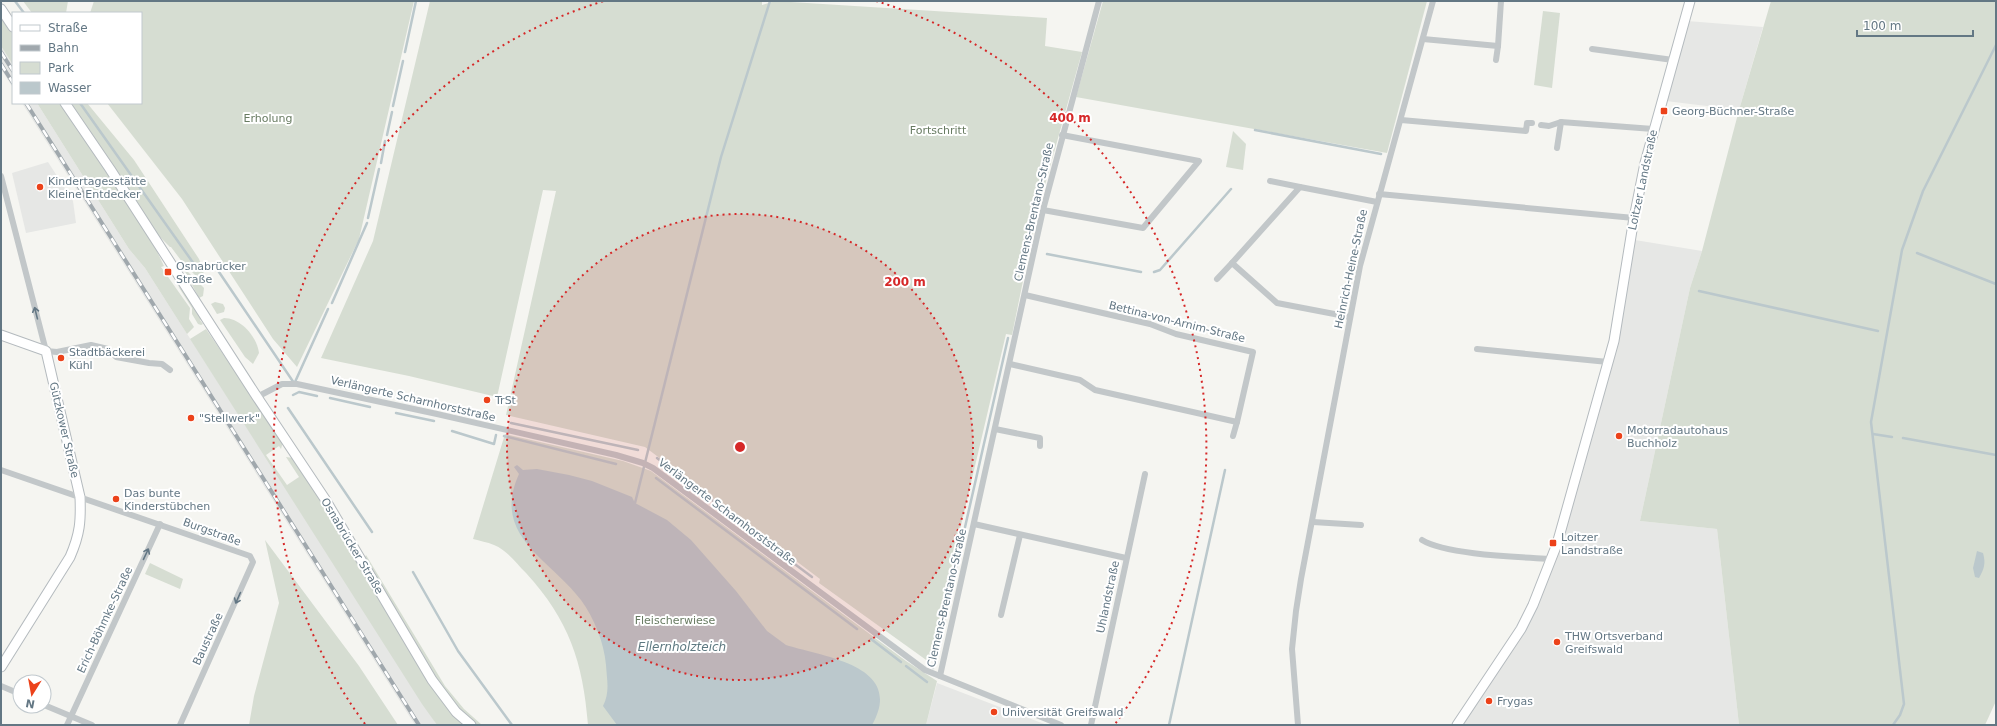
<svg xmlns="http://www.w3.org/2000/svg" width="1997" height="726" viewBox="0 0 1997 726" font-family="'DejaVu Sans',sans-serif">
  <style>
    .built { fill: #e6e7e5 }
    .green { fill: #d6ddd2 }
    .water { fill: #bbc8cc }
    .lines { fill: none; stroke-linecap: round; stroke-linejoin: round }
    .stream { stroke: #bbc8cc; stroke-width: 2.5 }
    .secondary-casing { stroke: #b4babe; stroke-width: 11 }
    .street { stroke: #c2c7c9; stroke-width: 6 }
    .secondary { stroke: #fff; stroke-width: 9 }
    .rail-casing { stroke: #a0a8ad; stroke-width: 4 }
    .rail { stroke: #fff; stroke-width: 2.5; stroke-dasharray: 8; stroke-linecap: butt }
    .oneway { stroke: #637784 }
    .ring { fill: none; stroke: #d62828; stroke-width: 2; stroke-dasharray: 2 4 }
    .poi-dot { fill: #ec421a; stroke: #fff; stroke-width: 1.5 }
    .labels { text-anchor: middle; dominant-baseline: central; stroke-width: 4; stroke-linejoin: round; paint-order: stroke }
    .poi-label { font-size: 11px; fill: #637784; stroke: #fff; text-anchor: start }
    .park-label { font-size: 11px; fill: #687b62; stroke: #fff }
    .street-label { font-size: 11px; fill: #637784; stroke: #fff }
    .water-label { font-size: 12px; font-style: italic; fill: #5e7981; stroke: #fff }
    .centre { fill: #d62828; stroke: #fff; stroke-width: 2 }
    .ring-label { font-size: 12px; text-anchor: middle; font-weight: bold; fill: #d62828; stroke: #fff; stroke-width: 4; stroke-linejoin: round; paint-order: stroke }
  </style>
  <rect width="100%" height="100%" fill="#f5f5f1"/>
  <!-- built -->
  <g class="built">
    <path d="M1687,21L1763,27L1739,110L1666,101Z"/>
    <path d="M1,46L13,65V88L1,69Z"/>
    <path d="M22,103H37L129,249L145,268L437,725H415Z"/>
    <path d="M48,162L73,201L76,223L26,233L12,173Z"/>
    <path d="M1635,240L1702,251L1690,288L1640,521L1717,529L1739,725H1460L1475,705L1559,549L1583,471L1622,322Z"/>
    <path d="M937,683L1047,725H926Z"/>
  </g>
  <!-- green -->
  <g class="green">
    <path d="M23,1H68L66,13H32Z"/>
    <path d="M94,1H414L359,239L297,367L273,339L182,199L107,103H141V13H90Z"/>
    <path d="M430,1H762V5L775,1L1047,18L1045,46L1082,52L1036,217L1012,335L1006,334L929,662L819,583L820,579L645,447L506,415L556,191L543,190L497,397L409,376L321,358L373,241Z"/>
    <path d="M1103,1H1427L1387,153L1076,97Z"/>
    <path d="M1771,1H1996V701L1985,725H1739L1717,529L1640,521L1690,288L1702,251L1739,110Z"/>
    <path d="M1543,11L1560,13L1552,88L1534,85Z"/>
    <path d="M1,16L13,34V65L1,46Z"/>
    <path d="M37,103H61L151,239L164,266L161,267L190,308L189,319L194,327L187,334L145,268L129,249Z"/>
    <path d="M70,103H87L134,160L199,259L203,269L205,285L183,263L171,247H170L155,232Z"/>
    <path d="M1233,131L1246,144L1243,170L1226,167Z"/>
    <path d="M182,266L204,288L203,296L199,298Z"/>
    <path d="M178,286L188,295L202,319L200,320L203,324L201,325L198,324L192,314V308Z"/>
    <path d="M215,302L223,304L225,308L224,312L217,314L211,304Z"/>
    <path d="M224,318C241,318 257,337 259,353L253,364L245,357L220,320Z"/>
    <path d="M206,329L283,442L281,449L279,446L266,455L287,485L299,477L286,457L293,458L321,502L427,680L445,705L465,725H437L422,704L190,339Z"/>
    <path d="M505,434L623,461L651,471L906,661L937,681L926,725H588C583,662 569,620 526,573C516,563 507,550 494,545C487,542 480,541 473,539Z"/>
    <path d="M265,540L359,666L398,725H249L254,696L279,603Z"/>
    <path d="M366,555L445,686L464,709L482,725H476C449,701 432,671 413,640C397,613 380,586 364,559Z"/>
    <path d="M150,563L183,579L180,589L145,574Z"/>
  </g>
  <!-- water -->
  <g class="water">
    <path d="M517,465L523,470L537,469L569,475L592,481L632,497L635,503L667,520L691,540L736,591L767,631L786,645C823,657 906,665 872,725H617L603,706C610,692 607,681 606,665C604,642 594,618 581,600C549,558 491,536 519,474L514,467Z"/>
    <path d="M1977,551L1983,553C1986,564 1984,569 1979,578L1975,577L1973,568Z"/>
  </g>
  <g class="lines">
    <!-- stream -->
    <g class="stream">
      <path d="M15,1L24,13"/>
      <path d="M405,52L416,1"/>
      <path d="M80,103L194,264"/>
      <path d="M393,106L403,61"/>
      <path d="M1255,130L1381,154"/>
      <path d="M387,135L392,112"/>
      <path d="M381,163L385,141"/>
      <path d="M368,218L379,169"/>
      <path d="M1917,253L1996,284"/>
      <path d="M1047,254L1141,272"/>
      <path d="M219,272L294,383"/>
      <path d="M1154,272L1160,270L1231,189"/>
      <path d="M1699,291L1878,331"/>
      <path d="M332,303L367,223"/>
      <path d="M295,382L328,309"/>
      <path d="M293,395L299,392L317,396"/>
      <path d="M330,398L370,407"/>
      <path d="M288,408L372,532"/>
      <path d="M396,413L434,421"/>
      <path d="M511,423L638,450"/>
      <path d="M452,431L494,444L496,435"/>
      <path d="M1873,434L1892,437"/>
      <path d="M504,436L616,464"/>
      <path d="M1903,438L1996,455"/>
      <path d="M657,458L750,529"/>
      <path d="M656,478L857,629"/>
      <path d="M635,503L721,157L770,1"/>
      <path d="M764,541L812,577"/>
      <path d="M413,572L458,651L512,725"/>
      <path d="M871,639L901,662"/>
      <path d="M906,666L927,682"/>
      <path d="M933,668L1008,338"/>
      <path d="M1169,725L1225,470"/>
      <path d="M1893,725L1900,715L1904,704L1871,422L1902,250L1923,191L1996,45"/>
    </g>
    <defs>
      <g id="secondary">
        <path d="M1,9L13,27"/>
        <path d="M65,103L110,169L257,397L325,499L432,680L456,712L471,725"/>
        <path d="M1,335L46,351L80,497C81,521 80,534 70,557L1,667"/>
        <path d="M1457,725L1521,629L1533,605L1557,544L1614,341L1634,218L1645,163L1690,1"/>
      </g>
    </defs>
    <!-- secondary casing -->
    <use href="#secondary" class="secondary-casing"/>
    <!-- street -->
    <g class="street">
      <path d="M1423,39L1498,46L1501,1"/>
      <path d="M1592,49L1673,60"/>
      <path d="M1496,60L1498,46"/>
      <path d="M1401,120L1526,131L1527,123H1532"/>
      <path d="M1541,125L1549,126L1561,122L1653,129"/>
      <path d="M1557,148L1561,122"/>
      <path d="M1,176L46,351L57,352L91,345L108,349L116,357L149,363L162,364L170,370"/>
      <path d="M1270,181L1300,187"/>
      <path d="M1379,194L1634,218"/>
      <path d="M1043,210L1143,228L1199,161L1062,135"/>
      <path d="M1217,279L1232,263"/>
      <path d="M1350,317L1277,303L1232,263L1300,187L1377,202"/>
      <path d="M1477,349L1608,362"/>
      <path d="M1010,364L1080,380L1095,390L1237,422L1253,352L1176,334L1150,324L1025,295"/>
      <path d="M257,397L282,384H297L437,414L616,455L643,463L653,468L925,670L1061,725"/>
      <path d="M995,429L1040,438V446"/>
      <path d="M1233,436L1237,422"/>
      <path d="M1,470L250,556L253,562L180,725"/>
      <path d="M1313,522L1361,525"/>
      <path d="M974,524L1126,558"/>
      <path d="M1422,540C1446,555 1521,557 1551,559"/>
      <path d="M1001,615L1020,535"/>
      <path d="M940,676L1043,210L1099,1"/>
      <path d="M1,686L20,694"/>
      <path d="M44,705L92,725"/>
      <path d="M67,725L160,524"/>
      <path d="M1091,725L1145,474"/>
      <path d="M1298,725L1292,649L1296,611L1301,579L1360,266L1433,1"/>
    </g>
    <!-- secondary -->
    <use href="#secondary" class="secondary"/>
    <defs>
      <g id="rail">
        <path d="M1,52L13,71"/>
        <path d="M1,64L13,83"/>
        <path d="M26,103L419,725"/>
      </g>
    </defs>
    <!-- rail casing -->
    <use href="#rail" class="rail-casing"/>
    <!-- rail -->
    <use href="#rail" class="rail"/>
  </g>
  <!-- one-way arrows -->
  <defs><path id="oneway-shaft" d="M-6 0H5M1.5-3L5.5 0L1.5 3" fill="none" stroke-width="1.6" stroke-linecap="round" stroke-linejoin="round"/></defs>
  <g class="oneway">
    <use href="#oneway-shaft" transform="translate(36 313) rotate(-104)"/>
    <use href="#oneway-shaft" transform="translate(146 554) rotate(-65)"/>
    <use href="#oneway-shaft" transform="translate(238 598) rotate(114)"/>
  </g>
  <!-- distance rings -->
  <circle cx="740" cy="447" r="233" fill="#d62828" fill-opacity=".12"/>
  <g class="ring">
    <circle cx="740" cy="447" r="233"/>
    <path d="M365 724A466 466 0 0 1 604 1M876 1A466 466 0 0 1 1115 724"/>
  </g>
  <!-- markers -->
  <g class="poi-dot">
    <rect x="1660" y="107" width="8" height="8" rx="2"/>
    <circle cx="40" cy="187" r="4"/>
    <rect x="164" y="268" width="8" height="8" rx="2"/>
    <circle cx="61" cy="358" r="4"/>
    <circle cx="487" cy="400" r="4"/>
    <circle cx="191" cy="418" r="4"/>
    <circle cx="1619" cy="436" r="4"/>
    <circle cx="116" cy="499" r="4"/>
    <rect x="1549" y="539" width="8" height="8" rx="2"/>
    <circle cx="1557" cy="642" r="4"/>
    <circle cx="1489" cy="701" r="4"/>
    <circle cx="994" cy="712" r="4"/>
  </g>
  <g class="labels">
    <!-- poi labels -->
    <g class="poi-label">
      <text x="1672" y="111">Georg-Büchner-Straße</text>
      <text x="48" y="181">Kindertagesstätte<tspan x="48" dy="13">Kleine Entdecker</tspan></text>
      <text x="176" y="266">Osnabrücker<tspan x="176" dy="13">Straße</tspan></text>
      <text x="69" y="352">Stadtbäckerei<tspan x="69" dy="13">Kühl</tspan></text>
      <text x="495" y="400">TrSt</text>
      <text x="199" y="418">"Stellwerk"</text>
      <text x="1627" y="430">Motorradautohaus<tspan x="1627" dy="13">Buchholz</tspan></text>
      <text x="124" y="493">Das bunte<tspan x="124" dy="13">Kinderstübchen</tspan></text>
      <text x="1561" y="537">Loitzer<tspan x="1561" dy="13">Landstraße</tspan></text>
      <text x="1565" y="636">THW Ortsverband<tspan x="1565" dy="13">Greifswald</tspan></text>
      <text x="1497" y="701">Frygas</text>
      <text x="1002" y="712">Universität Greifswald</text>
    </g>
    <!-- park labels -->
    <g class="park-label">
      <text x="268" y="118">Erholung</text>
      <text x="938" y="130">Fortschritt</text>
      <text x="675" y="620">Fleischerwiese</text>
    </g>
    <!-- street labels -->
    <g class="street-label">
      <text transform="translate(1643 180) rotate(-78)">Loitzer Landstraße</text>
      <text transform="translate(1034 212) rotate(-77)">Clemens-Brentano-Straße</text>
      <text transform="translate(1351 269) rotate(-78)">Heinrich-Heine-Straße</text>
      <text transform="translate(1177 322) rotate(14)">Bettina-von-Arnim-Straße</text>
      <text transform="translate(413 399) rotate(13)">Verlängerte Scharnhorststraße</text>
      <text transform="translate(64 430) rotate(77)">Gützkower Straße</text>
      <text transform="translate(727 512) rotate(37)">Verlängerte Scharnhorststraße</text>
      <text transform="translate(212 532) rotate(20)">Burgstraße</text>
      <text transform="translate(352 546) rotate(59)">Osnabrücker Straße</text>
      <text transform="translate(1108 597) rotate(-78)">Uhlandstraße</text>
      <text transform="translate(947 598) rotate(-77)">Clemens-Brentano-Straße</text>
      <text transform="translate(105 620) rotate(-65)">Erich-Böhmke-Straße</text>
      <text transform="translate(208 639) rotate(-65)">Baustraße</text>
    </g>
    <!-- water labels -->
    <g class="water-label">
      <text x="682" y="647">Ellernholzteich</text>
    </g>
  </g>
  <circle cx="740" cy="447" r="6" class="centre"/>
  <g class="ring-label">
    <text x="1070" y="122">400 m</text>
    <text x="905" y="286">200 m</text>
  </g>
  <!-- border -->
  <rect width="1997" height="726" fill="none" stroke="#637784" stroke-width="4"/>
  <!-- legend -->
  <rect x="12" y="12" width="130" height="92" fill="#ffffff" stroke="#c1c9ce"/>
  <rect x="20" y="25" width="20" height="6" fill="#ffffff" stroke="#c1c9ce"/>
  <text x="48" y="32" font-size="12" fill="#637784">Straße</text>
  <rect x="20" y="45" width="20" height="6" fill="#a0a8ad" stroke="#c1c9ce"/>
  <text x="48" y="52" font-size="12" fill="#637784">Bahn</text>
  <rect x="20" y="62" width="20" height="12" fill="#d6ddd2" stroke="#c1c9ce"/>
  <text x="48" y="72" font-size="12" fill="#637784">Park</text>
  <rect x="20" y="82" width="20" height="12" fill="#bbc8cc" stroke="#c1c9ce"/>
  <text x="48" y="92" font-size="12" fill="#637784">Wasser</text>
  <!-- north arrow -->
  <g transform="translate(32 694) rotate(191)"><circle r="19" fill="#ffffff" stroke="#c1c9ce"/>
  <path d="M0-3L7 15L0 10L-7 15Z" fill="#ec421a"/>
  <text y="-6" font-size="11" font-weight="bold" text-anchor="middle" fill="#637784">N</text>
  </g>
  <!-- scale -->
  <path d="M1857 30v6h116v-6" fill="none" stroke="#637784" stroke-width="2"/>
  <text x="1863" y="30" font-size="12" fill="#637784" stroke="#ffffff" stroke-width="3" paint-order="stroke">100 m</text>
</svg>
